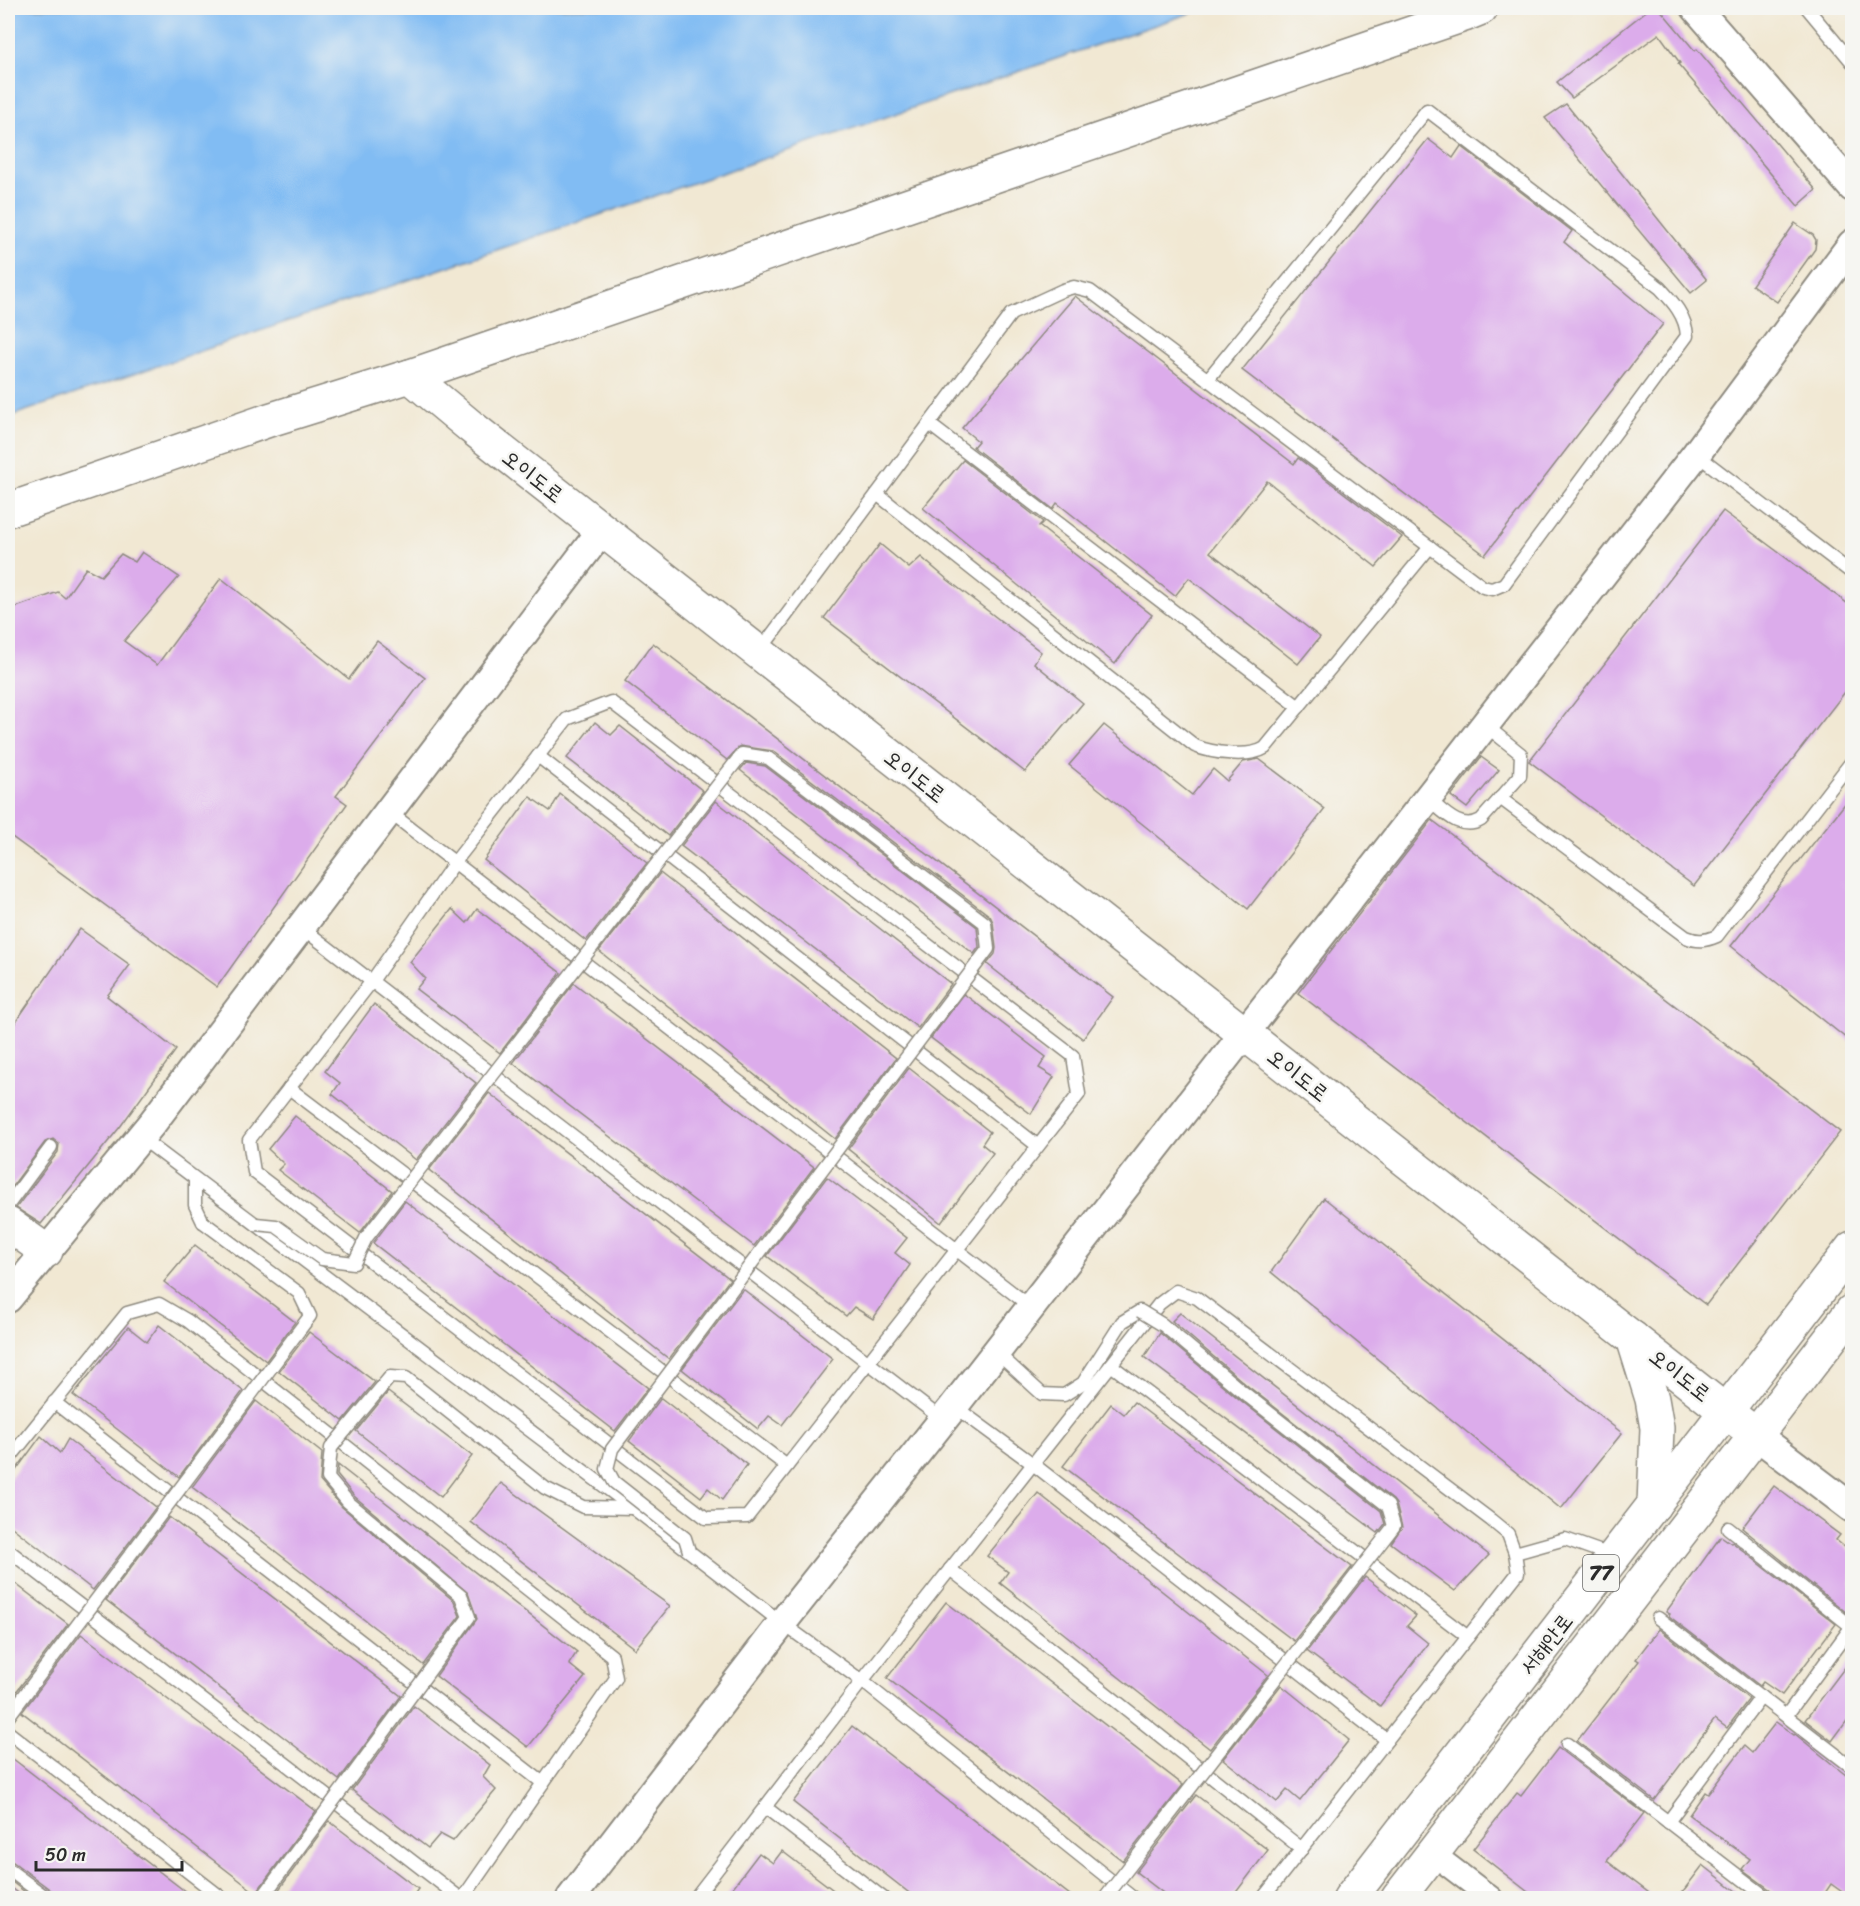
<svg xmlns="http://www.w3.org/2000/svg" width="1860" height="1906" viewBox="0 0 1860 1906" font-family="Sriracha,'Poor Story',sans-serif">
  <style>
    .water { fill: #81bcf3; stroke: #56748f; stroke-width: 1.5 }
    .building { fill: #dcaceb }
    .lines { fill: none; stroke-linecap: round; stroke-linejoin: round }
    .service-casing { stroke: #8e8a7f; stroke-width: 15 }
    .minor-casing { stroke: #8e8a7f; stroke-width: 26 }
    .tertiary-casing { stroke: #8e8a7f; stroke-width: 32 }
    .secondary-casing { stroke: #8e8a7f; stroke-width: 36 }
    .primary-casing { stroke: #8e8a7f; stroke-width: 36 }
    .service { stroke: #fff; stroke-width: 12 }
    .minor { stroke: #fff; stroke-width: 22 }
    .tertiary { stroke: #fff; stroke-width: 28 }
    .secondary { stroke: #fff; stroke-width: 33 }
    .primary { stroke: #fff; stroke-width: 33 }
    .service-bridge-casing { stroke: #8e8a7f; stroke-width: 15; stroke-linecap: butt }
    .service-bridge { stroke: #fff; stroke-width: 12 }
    .labels { text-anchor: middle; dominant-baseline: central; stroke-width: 5; stroke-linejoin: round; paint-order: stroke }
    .shield { fill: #f6f6f2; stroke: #686867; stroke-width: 1.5 }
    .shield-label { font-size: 21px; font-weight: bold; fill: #2b2b2b }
    .street-label { font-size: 22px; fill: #2b2b2b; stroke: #f6f6f2 }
  </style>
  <rect width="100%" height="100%" fill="#f6f6f2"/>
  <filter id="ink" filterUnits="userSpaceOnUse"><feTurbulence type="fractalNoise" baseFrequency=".0167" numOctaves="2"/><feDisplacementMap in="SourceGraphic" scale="12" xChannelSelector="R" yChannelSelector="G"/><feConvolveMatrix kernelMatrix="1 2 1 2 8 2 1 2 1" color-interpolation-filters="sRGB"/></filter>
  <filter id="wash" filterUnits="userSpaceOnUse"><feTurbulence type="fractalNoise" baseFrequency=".008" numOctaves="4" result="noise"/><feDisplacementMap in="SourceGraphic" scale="24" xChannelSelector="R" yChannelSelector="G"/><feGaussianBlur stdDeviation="1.35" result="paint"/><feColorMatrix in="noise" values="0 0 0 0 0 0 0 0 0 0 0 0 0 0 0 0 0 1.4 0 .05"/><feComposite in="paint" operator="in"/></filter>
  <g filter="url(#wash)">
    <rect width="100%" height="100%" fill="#f1e8d3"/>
    <!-- water -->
    <path class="water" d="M8,8H1205L8,417Z"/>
    <g id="blocks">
      <!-- building -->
      <g class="building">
        <path d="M1650,8H1659L1695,51L1697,49L1816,190L1798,206L1678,64L1680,63L1659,34L1572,98L1557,82Z"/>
        <path d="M1566,104L1707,280L1691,293L1545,118Z"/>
        <path d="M1428,139L1453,158L1461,146L1572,231L1564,242L1663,324L1485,555L1242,370Z"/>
        <path d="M1795,223L1813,235L1816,240L1815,249L1777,302L1752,285Z"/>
        <path d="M1075,296L1294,464L1298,458L1402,537L1376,567L1267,481L1210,552L1320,637L1298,664L1189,578L1175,596L1057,503L1053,509L973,447L978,441L962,428Z"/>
        <path d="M963,460L1043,522L1039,526L1152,615L1115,664L923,508Z"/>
        <path d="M1723,511L1852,607V683L1694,886L1529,761Z"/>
        <path d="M880,544L909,568L921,557L948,580L1041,652L1034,663L1083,703L1025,772L824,618Z"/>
        <path d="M142,552L179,577L124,641L157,665L221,578L349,679L377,641L425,678L336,796L347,804L217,987L8,834V610L58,592L65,598L86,568L101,576L121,554L135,562Z"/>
        <path d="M653,643L1113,997L1083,1039L987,964L995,954L996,948L993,922L990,916L773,751L740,746L727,760L625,681Z"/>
        <path d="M595,722L611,735L620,726L703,791L668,836L567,758Z"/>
        <path d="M1104,725L1192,795L1213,769L1227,781L1243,762L1259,759L1325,809L1248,909L1069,765Z"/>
        <path d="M1481,757L1499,770L1467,808L1451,796Z"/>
        <path d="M746,763L765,766L977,927L979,947L974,954L740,770Z"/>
        <path d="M560,794L647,863L586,941L484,860L530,797L550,811Z"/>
        <path d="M1852,795V1043L1731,946Z"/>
        <path d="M716,801L951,984L918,1028L681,846Z"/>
        <path d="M1432,820L1840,1132L1706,1305L1298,993Z"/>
        <path d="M660,873L896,1058L835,1139L599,951Z"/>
        <path d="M452,909L467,923L477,909L561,973L500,1053L416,989L425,978L410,962Z"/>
        <path d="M80,929L130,965L107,996L176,1050L120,1127L41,1224L16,1208L58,1152L59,1144L53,1139L45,1142L8,1192V1033Z"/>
        <path d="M574,983L814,1167L754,1246L513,1063Z"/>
        <path d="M964,994L1046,1057L1039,1068L1054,1077L1031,1114L931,1038Z"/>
        <path d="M374,1004L476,1083L416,1160L332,1094L340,1083L325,1071Z"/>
        <path d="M909,1068L990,1132L982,1144L993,1153L941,1223L848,1149Z"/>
        <path d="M489,1093L730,1279L669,1359L429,1170Z"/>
        <path d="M295,1116L392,1191L360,1233L278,1170L284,1164L268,1149Z"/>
        <path d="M827,1177L907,1238L895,1253L910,1265L873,1319L854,1307L846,1316L767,1256Z"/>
        <path d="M1324,1198L1622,1433L1561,1509L1271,1272Z"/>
        <path d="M405,1201L648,1388L615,1431L373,1243Z"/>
        <path d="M195,1245L295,1322L266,1361L164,1282Z"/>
        <path d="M743,1289L833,1359L782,1425L769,1416L758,1429L682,1369Z"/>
        <path d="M1180,1313L1489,1555L1455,1591L1391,1543L1402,1527L1396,1504L1393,1500L1249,1387L1172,1321Z"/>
        <path d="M159,1325L243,1391L179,1477L73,1395L128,1327L147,1342Z"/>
        <path d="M309,1332L375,1382L343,1421L279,1371Z"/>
        <path d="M1160,1333L1239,1399L1381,1511L1385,1524L1378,1533L1144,1357Z"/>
        <path d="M388,1392L472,1456L441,1497L356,1431Z"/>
        <path d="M661,1398L747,1465L722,1500L708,1488L701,1497L629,1441Z"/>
        <path d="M256,1401L322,1453L320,1481L342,1507L454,1601L460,1616L423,1665L192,1487Z"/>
        <path d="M1134,1402L1352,1567L1294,1641L1063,1466L1111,1404L1124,1414Z"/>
        <path d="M41,1436L60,1453L68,1439L156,1507L93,1590L8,1524V1481Z"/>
        <path d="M338,1465L577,1652L569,1664L585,1677L528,1747L436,1676L477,1619L468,1593L354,1496L337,1475Z"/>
        <path d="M501,1483L670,1606L635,1649L471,1522Z"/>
        <path d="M1774,1486L1840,1535L1836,1540L1852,1553V1617L1742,1528Z"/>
        <path d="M1038,1493L1268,1675L1210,1749L1000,1583L1008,1572L987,1556Z"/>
        <path d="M169,1517L401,1696L339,1780L106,1600Z"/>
        <path d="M1721,1536L1731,1543L1732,1542L1836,1624L1782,1695L1763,1682L1760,1686L1669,1616L1670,1614L1666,1612Z"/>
        <path d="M1365,1577L1416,1616L1407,1626L1428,1643L1380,1706L1307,1651Z"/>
        <path d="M8,1578L68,1624L9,1701L8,1700Z"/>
        <path d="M946,1602L1183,1785L1123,1861L887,1678Z"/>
        <path d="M1659,1629L1749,1699L1727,1728L1715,1719L1654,1800L1577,1741L1639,1661L1636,1659Z"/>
        <path d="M81,1634L316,1811L256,1893L22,1712Z"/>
        <path d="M1852,1658V1714L1832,1741L1805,1720Z"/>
        <path d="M1281,1685L1349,1740L1300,1801L1287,1790L1277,1802L1223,1759Z"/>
        <path d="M414,1706L490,1765L483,1777L496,1790L453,1841L440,1834L428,1848L352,1790Z"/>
        <path d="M1776,1722L1794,1735L1795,1734L1852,1780V1899L1831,1884L1821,1899H1776L1772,1891L1742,1869L1750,1859L1689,1815L1705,1792L1708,1794L1744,1746L1752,1753Z"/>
        <path d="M852,1726L1075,1899H917L793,1802Z"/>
        <path d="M1558,1748L1644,1813L1607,1861L1657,1899H1537L1473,1849L1517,1793L1521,1796Z"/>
        <path d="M8,1755L195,1899H55L52,1891L13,1862L8,1861Z"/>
        <path d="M1196,1795L1268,1850L1231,1899H1171L1136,1872Z"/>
        <path d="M329,1821L418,1889L411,1899H272Z"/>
        <path d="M782,1851L845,1899H724L759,1853L773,1863Z"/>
        <path d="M1703,1865L1746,1899H1677Z"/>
        <path d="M8,1879L34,1899H26L8,1885Z"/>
      </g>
    </g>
  </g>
  <g filter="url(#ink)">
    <use href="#blocks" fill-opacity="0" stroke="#8e8a7f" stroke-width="1.5"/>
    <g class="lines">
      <defs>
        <g id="service">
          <path d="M1807,8L1852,62"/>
          <path d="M929,424L1299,707"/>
          <path d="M1696,454L1852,573"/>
          <path d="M877,494L1195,746C1212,753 1249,758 1265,748L1430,547"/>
          <path d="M759,652L1011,314L1063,290L1074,287L1090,291L1483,587L1492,589L1504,584L1687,336C1686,316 1673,302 1660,288L1427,110L1208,379"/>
          <path d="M611,702L1073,1056L1079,1094L747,1517L706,1518L254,1172L249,1140L372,981L455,862L567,719Z"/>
          <path d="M538,756L1038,1146"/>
          <path d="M1427,798C1443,811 1460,832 1481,820L1520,776L1521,754L1485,725"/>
          <path d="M1500,798L1686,937C1698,942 1705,941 1717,936L1852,761"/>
          <path d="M388,811L1031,1307"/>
          <path d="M301,927L943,1420"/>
          <path d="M289,1088L787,1466"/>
          <path d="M140,1137L633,1508L782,1623L862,1681L1133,1898"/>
          <path d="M195,1179V1205L203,1222"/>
          <path d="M8,1205L51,1147"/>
          <path d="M996,1352L1042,1394L1064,1395L1083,1383L1122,1322L1140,1311"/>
          <path d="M1111,1365L1468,1637"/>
          <path d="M54,1402L543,1783"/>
          <path d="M954,1406L1033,1464L1387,1740"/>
          <path d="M345,1431L390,1377L406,1378L545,1488L583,1507L633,1508"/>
          <path d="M8,1460L127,1313L159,1304L188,1321L612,1656L616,1678L463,1898"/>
          <path d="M1728,1528L1852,1627"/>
          <path d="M8,1550L460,1898"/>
          <path d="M1515,1553L1565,1539L1613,1556"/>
          <path d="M950,1569L1302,1849"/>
          <path d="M1658,1618L1852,1767"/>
          <path d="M1786,1716L1852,1626"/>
          <path d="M8,1732L222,1898"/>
          <path d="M1567,1744L1767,1898"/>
          <path d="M765,1807L883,1898"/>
          <path d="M1668,1822L1761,1697"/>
          <path d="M8,1869L47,1898"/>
          <path d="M695,1898L862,1681L1159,1304L1176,1291L1197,1298L1491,1520L1508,1534L1515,1553L1518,1573L1263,1898"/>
        </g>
        <path id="minor" d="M1432,1853L1491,1898"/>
        <g id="tertiary">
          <path d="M1696,8L1852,187"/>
          <path d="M8,1298L153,1122L602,530"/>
          <path d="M1756,1435L1852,1508"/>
          <path d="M571,1898L782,1623L954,1406L1696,454L1852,244"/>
        </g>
        <g id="secondary">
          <path d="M410,376L1464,15L1481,8"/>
          <path d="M8,510L269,420L410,376L470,426L1756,1435"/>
          <path d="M8,1224L46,1251"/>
          <path d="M1633,1338L1652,1399L1657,1428L1654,1505"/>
        </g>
        <g id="primary">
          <path d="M1350,1898L1852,1248"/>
          <path d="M1398,1898L1852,1311"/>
        </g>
      </defs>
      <!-- service casing -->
      <use href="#service" class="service-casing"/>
      <!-- minor casing -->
      <use href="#minor" class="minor-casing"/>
      <!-- tertiary casing -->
      <use href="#tertiary" class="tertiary-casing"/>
      <!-- secondary casing -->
      <use href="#secondary" class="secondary-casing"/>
      <!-- primary casing -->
      <use href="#primary" class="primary-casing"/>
      <!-- service -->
      <use href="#service" class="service"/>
      <!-- minor -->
      <use href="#minor" class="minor"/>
      <!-- tertiary -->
      <use href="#tertiary" class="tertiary"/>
      <!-- secondary -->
      <use href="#secondary" class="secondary"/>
      <!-- primary -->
      <use href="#primary" class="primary"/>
      <defs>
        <g id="service-bridge">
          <path d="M256,1224L276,1226L322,1259L354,1263L366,1238L742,754L768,758L985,923L988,949L612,1449L607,1469L614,1482L685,1538L689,1551"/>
          <path d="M8,1717L310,1316L299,1293L203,1222"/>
          <path d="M262,1898L469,1617L461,1596L348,1502L328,1478L331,1448L345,1431"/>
          <path d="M1105,1898L1394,1526L1388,1506L1244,1393L1163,1325L1140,1311"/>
        </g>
      </defs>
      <!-- service-bridge casing -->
      <use href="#service-bridge" class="service-bridge-casing"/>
      <!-- service-bridge -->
      <use href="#service-bridge" class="service-bridge"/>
    </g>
  </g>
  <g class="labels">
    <!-- shield labels -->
    <rect class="shield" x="1583" y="1555" width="36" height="36" rx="4.5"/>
    <g class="shield-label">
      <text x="1601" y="1573">77</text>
    </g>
    <!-- street labels -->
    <g class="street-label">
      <text transform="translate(533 476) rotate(38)">오이도로</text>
      <text transform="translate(915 776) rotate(38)">오이도로</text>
      <text transform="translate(1298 1075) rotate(38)">오이도로</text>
      <text transform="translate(1680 1375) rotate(38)">오이도로</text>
      <text transform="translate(1546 1644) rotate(-52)">서해안로</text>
    </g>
  </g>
  <!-- margin -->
  <rect width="1860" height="1906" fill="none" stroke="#f6f6f2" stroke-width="30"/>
  <!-- scale -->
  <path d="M36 1861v9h146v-9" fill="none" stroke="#2b2b2b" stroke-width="3"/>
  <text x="45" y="1861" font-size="18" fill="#2b2b2b" stroke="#f6f6f2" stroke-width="4.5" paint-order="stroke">50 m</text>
</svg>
